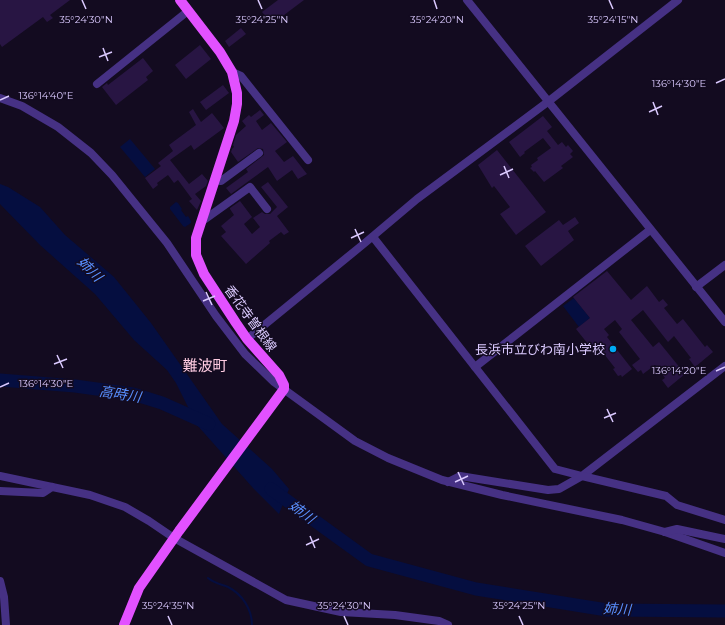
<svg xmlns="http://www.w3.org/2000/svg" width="725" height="625" viewBox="0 0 725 625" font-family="Montserrat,'Noto Sans JP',sans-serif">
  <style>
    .water { fill: #050e40 }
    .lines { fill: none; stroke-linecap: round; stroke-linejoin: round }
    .stream { stroke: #050e40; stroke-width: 2 }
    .river { stroke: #050e40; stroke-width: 13 }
    .building { fill: #281543 }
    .minor { stroke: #463184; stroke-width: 8 }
    .major { stroke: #e251ff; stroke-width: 10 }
    .ticks { fill: none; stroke: #dbcaff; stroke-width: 1.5 }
    .poi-dot { fill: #00aaf5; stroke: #130b20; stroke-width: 1.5 }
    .labels { text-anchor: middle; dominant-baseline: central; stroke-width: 3; stroke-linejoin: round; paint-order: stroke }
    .street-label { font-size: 13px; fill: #dbcaff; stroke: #130b20 }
    .poi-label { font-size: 13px; fill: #dbcaff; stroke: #130b20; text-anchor: end }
    .water-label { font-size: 14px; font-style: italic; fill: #588fff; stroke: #130b20 }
    .quarter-label { font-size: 15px; fill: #ffcce2; stroke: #130b20 }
    .ticks-label { font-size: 10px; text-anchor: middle; fill: #dbcaff; stroke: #130b20; stroke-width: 3; stroke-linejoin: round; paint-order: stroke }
  </style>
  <rect width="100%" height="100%" fill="#130b20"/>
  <!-- water -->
  <g class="water">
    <path d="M130,139L155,169L145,177L120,147Z"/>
    <path d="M0,184L8,187L40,207L65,235L114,277L151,323L222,424L272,469L289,489L279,514L253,488L197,425L176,383L167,370L134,340L95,294L40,245L0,204Z"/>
    <path d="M176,202L178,203L182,209L181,210L186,217L188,216L191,221V223L185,227L183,226L170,209V207Z"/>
    <path d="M574,298L590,318L579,327L563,306Z"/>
  </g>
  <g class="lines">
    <!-- stream -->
    <path class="stream" d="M208,578C214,583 220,584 228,587C242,594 252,609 252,625"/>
    <!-- river -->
    <g class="river">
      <path d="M0,380L75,386L133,394L162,403L209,424"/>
      <path d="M271,489L369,560L476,589L607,610L725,611"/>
    </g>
  </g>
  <!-- building -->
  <g class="building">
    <path d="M0,0H70L50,15L53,18L47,22L43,17L2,47L0,44Z"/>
    <path d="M278,0H304L272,24L262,12Z"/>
    <path d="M241,28L246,34L229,47L225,41Z"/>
    <path d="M200,45L211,59L186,79L175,65Z"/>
    <path d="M143,58L153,71L146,77L148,80L116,105L102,87L107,83L108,85Z"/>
    <path d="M223,85L229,93L206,110L200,102Z"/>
    <path d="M193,109L201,122L212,113L224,128L194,150L191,145L170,160L189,184L202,174L208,181L206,186L195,194L201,201L197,210L189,201L192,199L178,180L174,183L168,175L157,183L158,185L153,189L145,178L161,166L158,163L173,151L169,145L196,125L189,112Z"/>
    <path d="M260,110L264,115L256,121L262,130L271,123L287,142L275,151L284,162L293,156L307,174L298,179L292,170L277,181L268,167L231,194L226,188L248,172L246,169L264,155L263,149L258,148L238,162L231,152L232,149L234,147L233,145L236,135L246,126L242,121L249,115L251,117Z"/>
    <path d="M543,116L552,127L547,131L558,145L562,142L566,147L568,145L573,151L570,154L573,157L561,166L563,168L544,182L535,171L534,172L530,168L532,167L531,165L538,160L537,158L551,148L543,138L524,152L525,153L520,157L509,142Z"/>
    <path d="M497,150L546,212L516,235L500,214L510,207L494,186L492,188L478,165Z"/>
    <path d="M268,182L288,207L277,216L289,232L284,235L281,232L269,241L270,243L246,264L221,236L226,232L221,226L234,215L230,209V208L240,201L252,217L244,224L252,234L260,227L253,218L262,212L265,214H270L277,207L261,187Z"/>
    <path d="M575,217L579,223L568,231L574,240L541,266L525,246L559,220L563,225Z"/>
    <path d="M607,271L631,300L647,286L659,302L663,299L668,305L664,308L677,324L683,319L705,347L707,345L713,352L695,367L689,359L691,358L674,336L668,342L643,310L631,320L653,347L659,342L685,374L668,388L662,380L665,378L655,365L643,374L641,370L638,372L632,365L640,359L619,332L622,329L615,320L604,329L609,335L607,337L632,369L622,377L621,375L618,376L613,369L615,368L597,345L592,349L576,329L590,318L573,297Z"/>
  </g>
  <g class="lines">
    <!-- minor -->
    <g class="minor">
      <path d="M467,0L725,322"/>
      <path d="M232,72L241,76L308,160"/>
      <path d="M97,84L188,11"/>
      <path d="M0,98L22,106L58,127L91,153L112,175L167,243L216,316L245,354L274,382L355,441L388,458L442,480L502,495L622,520L665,532L725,553"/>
      <path d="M215,180L221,181L259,153"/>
      <path d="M201,222L250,187L267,209"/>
      <path d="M373,237L555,469L582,476L725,366"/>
      <path d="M696,287L725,265"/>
      <path d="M247,339L366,242L417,199L549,101L678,0"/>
      <path d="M475,367L650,230"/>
      <path d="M0,476L90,495L125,507L149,521L174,538L286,600L341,612L395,615L439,621L448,625"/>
      <path d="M448,482L460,476L548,490L559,489L582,476L666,496L677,505L725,520"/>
      <path d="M0,491L43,493L52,487"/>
      <path d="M665,532L677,529L725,539"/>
      <path d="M0,581L4,597L6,625"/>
    </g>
    <!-- major -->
    <path class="major" d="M124,625L139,588L179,531L284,389V385L279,375L247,339L236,323L204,274L196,255V238L234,121L237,104V93L232,72L220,52L180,0"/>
  </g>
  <!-- ticks -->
  <path class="ticks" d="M82,0L86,9M258,0L262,9M434,0L437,9M609,0L613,9M103,48L108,61M99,57L112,52M716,83L725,79M0,100L9,96M653,102L658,115M649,112L662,106M504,166L509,178M500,175L513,169M355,229L361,242M351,238L364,232M206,292L212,305M203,301L215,296M57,355L63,368M54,364L67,359M716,371L725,367M0,387L9,383M607,409L613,422M604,418L616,413M458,472L464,485M455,482L468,476M310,536L315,548M306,545L319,539M168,616L172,625M344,616L348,625M519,616L523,625"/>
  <!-- markers -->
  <circle class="poi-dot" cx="613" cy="349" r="4"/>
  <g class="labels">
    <!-- street labels -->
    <g class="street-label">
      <text transform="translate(251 318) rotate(54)">香花寺曽根線</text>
    </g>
    <!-- poi labels -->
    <g class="poi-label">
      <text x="605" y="349">長浜市立びわ南小学校</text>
    </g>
    <!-- water labels -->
    <g class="water-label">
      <text transform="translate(90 269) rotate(45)">姉川</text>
      <text transform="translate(120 394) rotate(9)">高時川</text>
      <text transform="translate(302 512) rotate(36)">姉川</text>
      <text transform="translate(617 609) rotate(3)">姉川</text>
    </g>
    <!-- quarter labels -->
    <g class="quarter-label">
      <text x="205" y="365">難波町</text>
    </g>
  </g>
  <g class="ticks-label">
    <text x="86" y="23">35°24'30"N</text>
    <text x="262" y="23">35°24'25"N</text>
    <text x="437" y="23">35°24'20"N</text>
    <text x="613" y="23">35°24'15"N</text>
    <text x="679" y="87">136°14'30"E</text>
    <text x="46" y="99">136°14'40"E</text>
    <text x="679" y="374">136°14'20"E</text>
    <text x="46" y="387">136°14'30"E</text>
    <text x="168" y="609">35°24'35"N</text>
    <text x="344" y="609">35°24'30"N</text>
    <text x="519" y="609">35°24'25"N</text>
  </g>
</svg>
